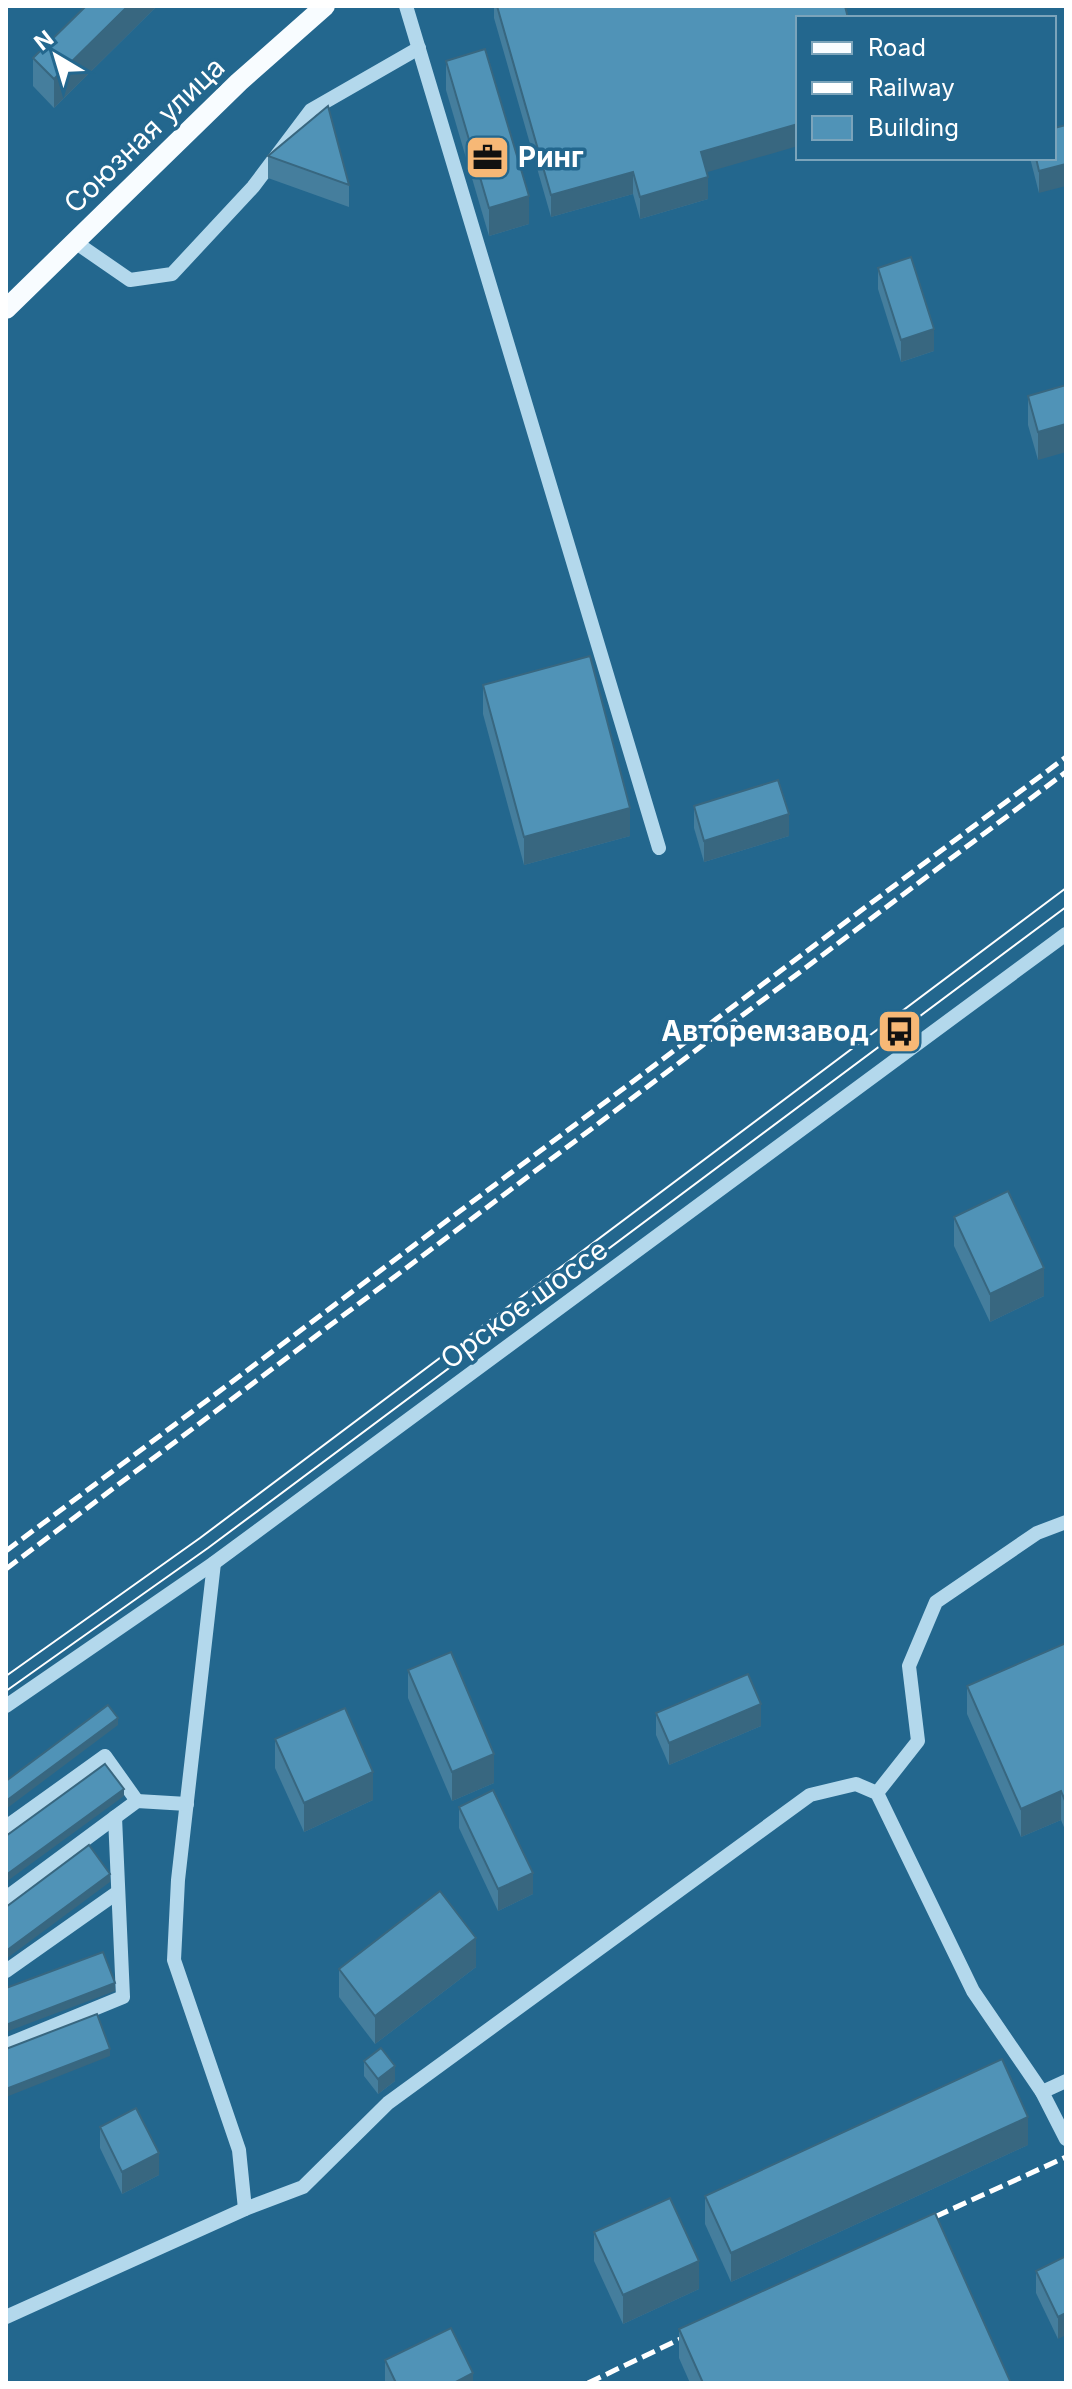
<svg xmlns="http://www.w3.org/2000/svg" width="1072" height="2389" viewBox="0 0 1072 2389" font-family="Inter,sans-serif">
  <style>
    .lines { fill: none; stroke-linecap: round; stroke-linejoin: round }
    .minor { stroke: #b3d8ec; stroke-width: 14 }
    .major { stroke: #f8fcff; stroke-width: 20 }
    .tram { stroke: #fff; stroke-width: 2 }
    .rail { stroke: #fff; stroke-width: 5; stroke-dasharray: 14 6; stroke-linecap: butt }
    .wall { fill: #457e9d }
    .shaded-wall { fill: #386780 }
    .building { fill: #5093b7; stroke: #386780; stroke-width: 2 }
    .labels { text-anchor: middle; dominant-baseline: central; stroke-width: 7; stroke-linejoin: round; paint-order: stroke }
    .street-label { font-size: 28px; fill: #fff; stroke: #23678e }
    .poi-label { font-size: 28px; font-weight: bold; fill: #fff; stroke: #23678e; text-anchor: start }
  </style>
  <rect width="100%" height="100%" fill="#23678e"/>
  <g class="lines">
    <!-- minor -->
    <g class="minor">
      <path d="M406,6L659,848"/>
      <path d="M75,242L130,280L172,274L253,187L311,110L419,48"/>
      <path d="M214,1563L178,1880L174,1960L239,2150L245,2209"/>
      <path d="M6,1706L214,1563L1066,934"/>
      <path d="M877,1793L918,1741L909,1666L936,1602L1037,1533L1066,1522"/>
      <path d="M6,1827L105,1756L137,1801"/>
      <path d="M6,1898L137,1801L187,1804"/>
      <path d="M6,1971L118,1892"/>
      <path d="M6,2045L123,1997L115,1817"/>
      <path d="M1042,2092L1066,2081"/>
      <path d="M6,2317L245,2209L303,2187L388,2103L810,1795L856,1784L877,1793L973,1991L1042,2092L1066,2139"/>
    </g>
    <!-- major -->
    <path class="major" d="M6,309L239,82L325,6"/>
    <!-- tram -->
    <g class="tram">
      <path d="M6,1676L200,1538L1066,888"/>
      <path d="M6,1691L208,1548L1066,907"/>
    </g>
    <!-- rail -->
    <g class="rail">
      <path d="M6,1551L1066,757"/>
      <path d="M6,1569L1066,772"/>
      <path d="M917,2225L1066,2157"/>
      <path d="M588,2383L697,2331"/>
    </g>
  </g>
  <!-- wall -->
  <g class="wall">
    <path d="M86,6H157L54,108L33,86V58Z"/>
    <path d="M494,6H845L707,172L708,199L640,219L633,194L551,217L494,18Z"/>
    <path d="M446,61L529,224L489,236L446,90Z"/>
    <path d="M268,156L349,185V207L268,178Z"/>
    <path d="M1030,158H1054L1039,193Z"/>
    <path d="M878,268L934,351L901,362L878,289Z"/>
    <path d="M1066,385L1038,460L1028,425V396Z"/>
    <path d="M483,685L630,836L524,865L483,714Z"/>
    <path d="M694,806L789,836L704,862L694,828Z"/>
    <path d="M954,1217L1044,1296L990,1322L954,1246Z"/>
    <path d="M1066,1643V1832L1061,1820L1021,1837L967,1714V1686Z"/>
    <path d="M408,1670L494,1783L452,1801L408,1698Z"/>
    <path d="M656,1713L761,1726L669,1765L656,1735Z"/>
    <path d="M275,1739L373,1800L304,1832L275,1768Z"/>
    <path d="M459,1807L533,1894L498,1911L459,1828Z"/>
    <path d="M476,1967L375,2044L339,1997V1969Z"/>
    <path d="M364,2061L395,2081L378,2094L364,2076Z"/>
    <path d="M100,2127L159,2175L122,2194L100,2148Z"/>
    <path d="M1028,2145L731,2282L705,2224V2196Z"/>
    <path d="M594,2232L699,2289L623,2324L594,2261Z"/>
    <path d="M1066,2256L1058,2339L1036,2293V2271Z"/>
    <path d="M679,2329L1011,2383H690L679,2358Z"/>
    <path d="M385,2360L473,2383H385Z"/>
  </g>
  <!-- shaded-wall -->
  <g class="shaded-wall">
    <path d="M128,6H157L54,108V79Z"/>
    <path d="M798,124V146L701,174V152Z"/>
    <path d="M1066,164V186L1039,193V171Z"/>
    <path d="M633,172V194L551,217V195Z"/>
    <path d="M708,177V199L640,219V197Z"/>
    <path d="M529,196V224L489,236V208Z"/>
    <path d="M934,329V351L901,362V340Z"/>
    <path d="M1066,424V452L1038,460V432Z"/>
    <path d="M630,808V836L524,865V837Z"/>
    <path d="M789,814V836L704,862V841Z"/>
    <path d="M1044,1268V1296L990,1322V1294Z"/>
    <path d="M761,1704V1726L669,1765V1743Z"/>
    <path d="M118,1718V1725L6,1809V1801Z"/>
    <path d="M494,1754V1783L452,1801V1772Z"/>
    <path d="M373,1772V1800L304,1832V1803Z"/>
    <path d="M124,1789V1796L6,1882V1875Z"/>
    <path d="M1061,1791V1820L1021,1837V1809Z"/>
    <path d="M533,1873V1894L498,1911V1889Z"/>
    <path d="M110,1874V1882L6,1959V1951Z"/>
    <path d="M476,1938V1967L375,2044V2016Z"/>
    <path d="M115,1983V1991L6,2032V2025Z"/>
    <path d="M110,2049V2056L6,2097V2089Z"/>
    <path d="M395,2066V2081L378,2094V2079Z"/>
    <path d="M1028,2117V2145L731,2282V2253Z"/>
    <path d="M159,2153V2175L122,2194V2172Z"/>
    <path d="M699,2261V2289L623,2324V2295Z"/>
    <path d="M1066,2313V2335L1058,2339V2317Z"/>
    <path d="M473,2373V2383H454Z"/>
  </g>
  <!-- building -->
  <g class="building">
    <path d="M86,6H128L54,79L33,58Z"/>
    <path d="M497,6H845L848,18H798V124L701,152L708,177L640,197L633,172L551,195Z"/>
    <path d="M485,49L529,196L489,208L446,61Z"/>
    <path d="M328,106L349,185L268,156Z"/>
    <path d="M1066,125V164L1039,171L1036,158H1054V128Z"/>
    <path d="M911,257L934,329L901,340L878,268Z"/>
    <path d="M1066,385V424L1038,432L1028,396Z"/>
    <path d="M590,656L630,808L524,837L483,685Z"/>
    <path d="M778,780L789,814L704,841L694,806Z"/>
    <path d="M1008,1191L1044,1268L990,1294L954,1217Z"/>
    <path d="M1066,1643V1803L1061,1791L1021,1809L967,1686Z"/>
    <path d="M451,1652L494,1754L452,1772L408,1670Z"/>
    <path d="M748,1674L761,1704L669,1743L656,1713Z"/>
    <path d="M108,1705L118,1718L6,1801V1781Z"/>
    <path d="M345,1708L373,1772L304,1803L275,1739Z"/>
    <path d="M105,1764L124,1789L6,1875V1836Z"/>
    <path d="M493,1790L533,1873L498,1889L459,1807Z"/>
    <path d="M89,1845L110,1874L6,1951V1907Z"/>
    <path d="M440,1891L476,1938L375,2016L339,1969Z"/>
    <path d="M103,1952L115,1983L6,2025V1988Z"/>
    <path d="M97,2014L110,2049L6,2089V2049Z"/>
    <path d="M381,2048L395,2066L378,2079L364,2061Z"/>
    <path d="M1002,2059L1028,2117L731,2253L705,2196Z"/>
    <path d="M136,2108L159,2153L122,2172L100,2127Z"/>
    <path d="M670,2198L699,2261L623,2295L594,2232Z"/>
    <path d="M935,2213L1011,2383H703L679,2329Z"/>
    <path d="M1066,2256V2313L1058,2317L1036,2271Z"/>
    <path d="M451,2328L473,2373L454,2383H396L385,2360Z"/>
  </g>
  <!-- icons -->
  <defs>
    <symbol id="office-square" viewBox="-11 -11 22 22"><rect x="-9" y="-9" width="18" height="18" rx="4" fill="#f7b876" stroke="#23678e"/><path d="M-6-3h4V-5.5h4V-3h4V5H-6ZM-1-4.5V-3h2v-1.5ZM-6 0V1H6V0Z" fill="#111"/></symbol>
    <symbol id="bus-square" viewBox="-11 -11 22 22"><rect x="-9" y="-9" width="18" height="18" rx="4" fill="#f7b876" stroke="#23678e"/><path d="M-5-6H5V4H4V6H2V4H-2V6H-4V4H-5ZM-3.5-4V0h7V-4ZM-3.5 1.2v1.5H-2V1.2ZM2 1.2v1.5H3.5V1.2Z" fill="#111"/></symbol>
  </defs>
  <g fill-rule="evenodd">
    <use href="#office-square" x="462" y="132" width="51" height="51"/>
    <use href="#bus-square" x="874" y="1006" width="51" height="51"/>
  </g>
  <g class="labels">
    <!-- street labels -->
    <g class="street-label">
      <text transform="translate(144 135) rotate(-44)">Союзная улица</text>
      <text transform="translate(524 1304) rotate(-36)">Орское шоссе</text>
    </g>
    <!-- poi labels -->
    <g class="poi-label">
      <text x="518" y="157">Ринг</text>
      <text x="869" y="1031" text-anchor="end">Авторемзавод</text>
    </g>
  </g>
  <!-- border -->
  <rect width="1072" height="2389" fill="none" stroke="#ffffff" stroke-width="16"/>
  <!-- legend -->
  <rect x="796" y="16" width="260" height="144" fill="#23678e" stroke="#7ba4bb" stroke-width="2"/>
  <rect x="812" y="42" width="40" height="12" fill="#f8fcff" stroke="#7ba4bb" stroke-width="2"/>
  <text x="868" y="56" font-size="24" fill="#ffffff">Road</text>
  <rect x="812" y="82" width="40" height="12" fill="#ffffff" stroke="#7ba4bb" stroke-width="2"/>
  <text x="868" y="96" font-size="24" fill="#ffffff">Railway</text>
  <rect x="812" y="116" width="40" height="24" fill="#5093b7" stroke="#7ba4bb" stroke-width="2"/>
  <text x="868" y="136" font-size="24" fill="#ffffff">Building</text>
  <!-- north arrow -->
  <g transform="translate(56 56) rotate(322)" stroke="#23678e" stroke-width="6" paint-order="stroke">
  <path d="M0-6L14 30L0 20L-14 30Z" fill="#ffffff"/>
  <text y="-12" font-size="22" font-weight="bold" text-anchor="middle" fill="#ffffff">N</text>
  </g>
</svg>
